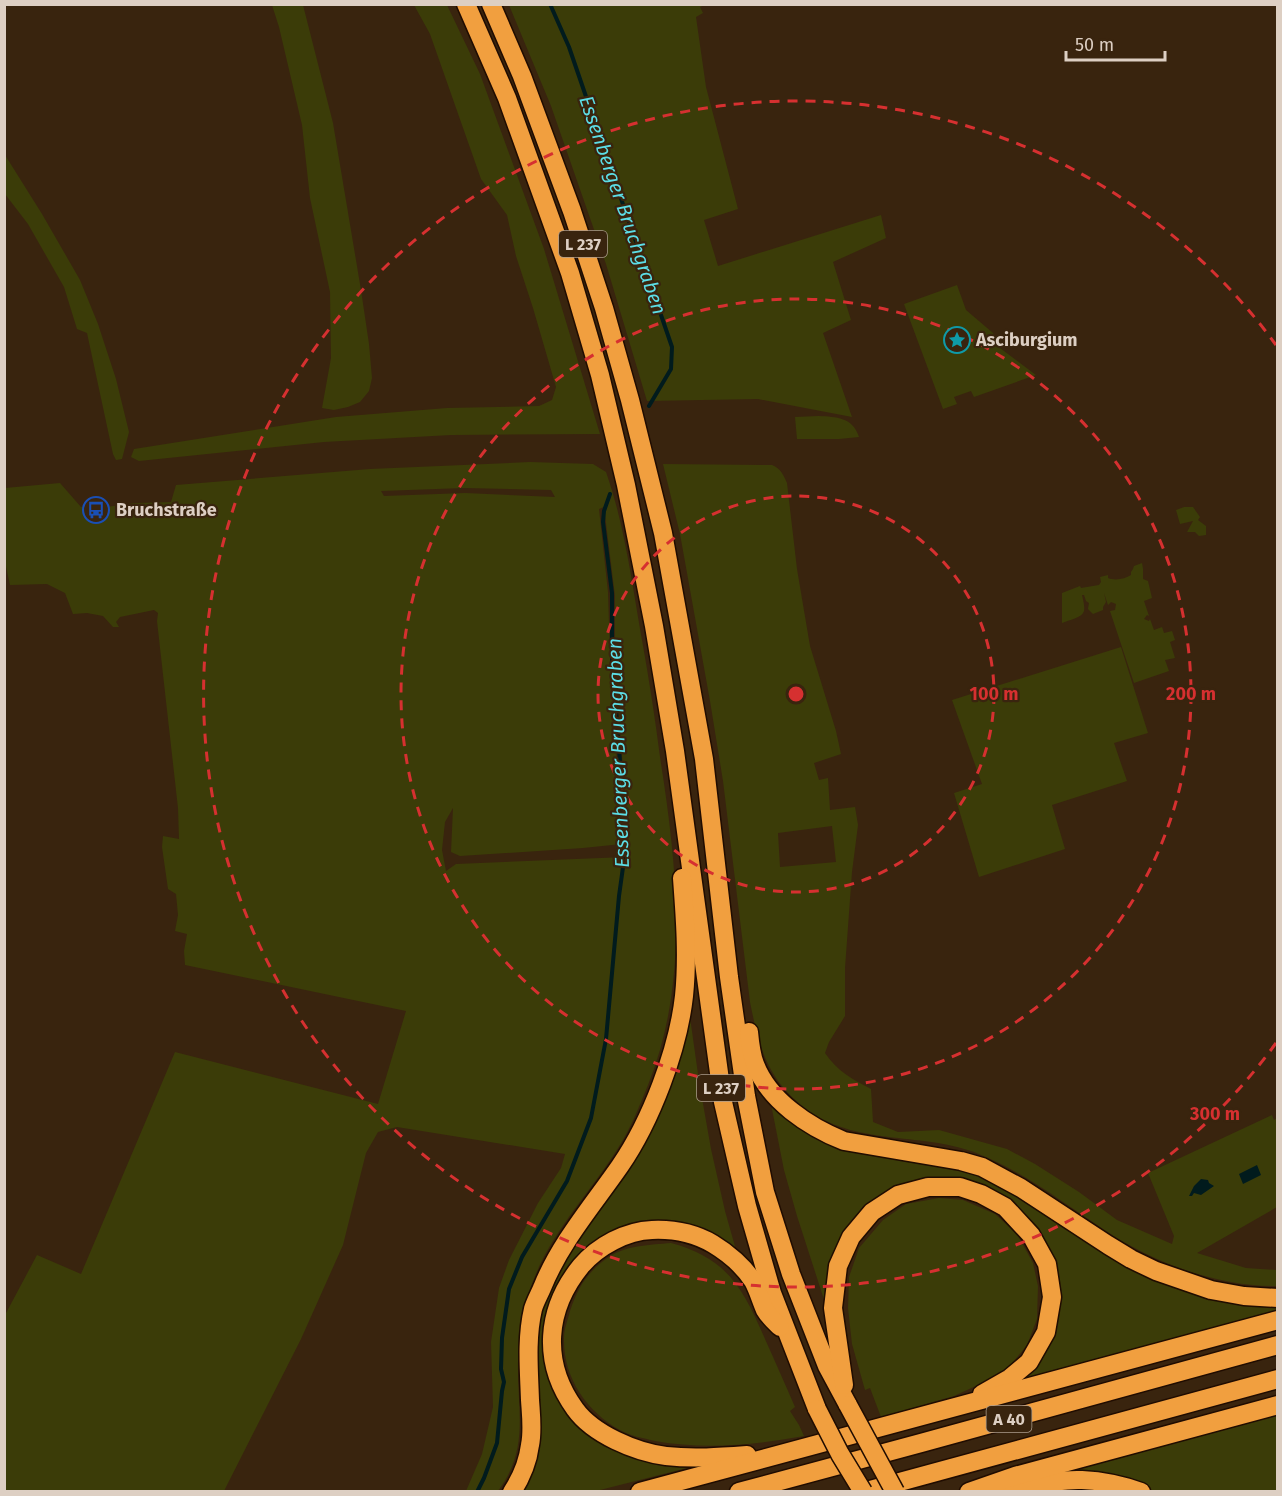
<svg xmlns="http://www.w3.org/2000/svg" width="1282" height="1496" viewBox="0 0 1282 1496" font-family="'Fira Sans',sans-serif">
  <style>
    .green { fill: #3b3c08; fill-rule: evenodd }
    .water { fill: #011b1d }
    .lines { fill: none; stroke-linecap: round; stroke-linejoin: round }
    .stream { stroke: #011b1d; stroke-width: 4 }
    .highway-casing { stroke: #200c00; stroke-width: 21 }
    .highway { stroke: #f19f3f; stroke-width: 18 }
    .highway-bridge-casing { stroke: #200c00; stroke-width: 21; stroke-linecap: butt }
    .highway-bridge { stroke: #f19f3f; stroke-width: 18 }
    .ring { fill: none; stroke: #d63030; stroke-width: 3; stroke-dasharray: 10 8 }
    .labels { text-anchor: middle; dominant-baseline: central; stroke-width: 4.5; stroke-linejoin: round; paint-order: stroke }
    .shield { fill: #39240e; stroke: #ac9c8d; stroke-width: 1.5 }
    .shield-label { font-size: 16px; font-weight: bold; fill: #ddcfc3 }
    .poi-label { font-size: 18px; font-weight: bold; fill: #ddcfc3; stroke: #39240e; text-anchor: start }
    .water-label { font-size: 20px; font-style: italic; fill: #5cdde6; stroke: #39240e }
    .centre { fill: #d63030; stroke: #39240e; stroke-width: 3 }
    .ring-label { font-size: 18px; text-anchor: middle; font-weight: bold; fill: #d63030; stroke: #39240e; stroke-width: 4.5; stroke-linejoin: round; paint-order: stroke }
  </style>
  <rect width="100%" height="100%" fill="#39240e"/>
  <!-- green -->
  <g class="green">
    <path d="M272,5H303L333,123L361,290L369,344L372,378L369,391L360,402L348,407L334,410L322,408L331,358L330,292L310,198L302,125L279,27Z"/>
    <path d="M414,5H447L480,74L544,249L600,434L451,435L324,442L139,461L131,457L134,449L336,417L447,408L539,406L552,400L556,387L533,308L516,256L507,215L481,179L430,34Z"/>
    <path d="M509,5H705L700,7L703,13L696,17L706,87L738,209L704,220L718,266L881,215L886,238L833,262L851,320L823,333L852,417L758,399L647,401L606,264L551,106Z"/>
    <path d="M5,155L42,214L80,280L98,324L116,379L129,432L122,459L116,460L113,454L87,333L77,329L64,287L28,224L5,194Z"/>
    <path d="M957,285L966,310L993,333L1000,348L1036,375L974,397L971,391L954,397L957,404L943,409L904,304Z"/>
    <path d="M819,416C836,417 853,417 859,437L839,439H797L795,417Z"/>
    <path d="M530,462L593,464L606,472C625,526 632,584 642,640C649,679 655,718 660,757C677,865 690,981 648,1085C639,1107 631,1128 618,1148C590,1193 550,1233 532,1284C522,1310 518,1335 518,1362C517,1411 530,1448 498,1491H466L482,1454L493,1407L491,1342L499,1288L509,1260L538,1203L561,1168L565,1154L397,1127L378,1132L366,1153L343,1245L301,1339L224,1491L5,1492V1315L37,1255L81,1274L175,1052L378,1104L406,1011L185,965L184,951L187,934L175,931L178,915L176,894L168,889L162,847L163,836L179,839L178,808L157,621L158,613L154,610L120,617L116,622L119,627H113L103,616L87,613L73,614L65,593L47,584L10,585L5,562V488L60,483L81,507L99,508L135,503L171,502L176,485L370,469ZM464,488L551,490L555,497L465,493L384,496L381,491ZM604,507L615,596V653L627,828L626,857L456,864L446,871L442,850L445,822L453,808L451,852L460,856L583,848L622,844L610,655L608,592L599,509Z"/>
    <path d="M663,464L772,465C781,469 783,474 787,483L797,569L810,646L836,731L841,754L814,763L819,780L828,778L830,810L855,807L858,825L852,872L845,968V1016L829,1042L825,1053C837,1071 852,1079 871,1089L873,1122L898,1132L939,1130L1007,1149L1035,1164L1079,1192L1117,1220L1172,1244L1174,1236L1148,1173L1272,1115L1274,1120L1277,1118V1207L1197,1253L1246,1268L1277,1270V1286C1217,1287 1152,1262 1103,1229C1062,1202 1021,1170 974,1152C919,1132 854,1146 805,1108C767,1079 759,1047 750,1002L723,781L710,701L680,534ZM832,826L836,862L780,867L778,833Z"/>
    <path d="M1184,507H1193L1200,517L1198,520L1206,526V535L1199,536L1195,532H1187L1193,521L1180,524L1176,510Z"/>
    <path d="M1142,563L1143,569V579L1148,581L1152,598L1144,601L1149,616L1147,615L1144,619L1149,621L1150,619L1154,630L1162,627L1164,633L1172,631L1175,640L1170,642L1175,658L1165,660L1169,671L1134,683L1110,611L1115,610L1116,604L1111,602L1108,605L1104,593L1106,602L1103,607V610L1093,614L1088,609L1089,603L1086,601L1084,595H1082C1083,599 1085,607 1084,611C1082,618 1069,620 1062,623V593L1080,586L1081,588L1099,585L1101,582L1100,577L1108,575V578C1115,581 1125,579 1131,575V572L1133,569L1134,566Z"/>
    <path d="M1121,647L1148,733L1114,743L1127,781L1052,805L1065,849L979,877L954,793L982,784L952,700Z"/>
    <path d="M688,1003L699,1081L711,1149L725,1211L736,1250L706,1234L605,1239L547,1322L584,1426L707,1463L596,1491L518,1492L538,1316L551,1282L601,1202Z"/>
    <path d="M769,1094L808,1128L984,1175L1134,1267L1277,1302V1310L1017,1382L1056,1303L1014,1205L902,1185L884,1193L864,1210L828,1312L797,1216L784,1170Z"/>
    <path d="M939,1198L963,1200L995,1214L1017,1234L1033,1263L1038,1286L1037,1319L1027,1345L1009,1367L991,1379L954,1396L881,1417L870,1388L865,1390L852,1344L848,1308L849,1277L859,1248L883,1220L906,1204Z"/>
    <path d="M671,1243C727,1258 743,1288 765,1339C775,1361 785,1384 795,1407L790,1411L799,1425L804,1436C754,1445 705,1450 655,1441C643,1438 630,1436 620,1430C586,1411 563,1377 564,1338C564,1328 568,1320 570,1311C578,1287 588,1271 609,1257C627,1245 650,1245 671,1243Z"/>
    <path d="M1277,1414V1491H1150L1142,1487L1065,1473Z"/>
  </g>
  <!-- water -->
  <g class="water">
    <path d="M1257,1165L1261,1175L1243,1184L1239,1174Z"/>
    <path d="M1201,1179L1208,1180L1209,1183L1214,1186L1201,1195L1194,1193L1192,1196H1189L1194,1186Z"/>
  </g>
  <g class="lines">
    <!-- stream -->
    <g class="stream">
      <path d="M550,4L569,47L672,347L671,369L649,406"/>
      <path d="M477,1492L484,1478L497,1443L502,1391L504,1382L501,1369L502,1338L509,1289L522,1257L567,1181L591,1118L606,1039L619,896L624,860L620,762L612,659V593L603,522L604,511L610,494"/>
    </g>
    <defs>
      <g id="highway">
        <path d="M466,4L507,98L570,273L600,375L626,485L654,626L675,751L723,1102L747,1206L772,1293L817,1409"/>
        <path d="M491,4L522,76L572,211L604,308L630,400L663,533L704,759L729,977L746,1096L765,1192L791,1274L827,1366L848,1405"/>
        <path d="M749,1032C750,1043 751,1054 755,1064C769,1101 809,1127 844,1141L961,1161L982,1167L1021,1188L1108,1245L1131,1259L1156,1271L1211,1290L1244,1296L1278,1298"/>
        <path d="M844,1385L833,1308L838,1266L851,1237L872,1212L898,1195L928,1187H960L981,1194L1005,1207L1031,1235L1047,1264L1052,1297L1046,1332L1029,1362L1010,1378L982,1394"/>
        <path d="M747,1455C720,1457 693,1459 666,1456C635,1452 593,1434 575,1409C541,1362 546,1309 581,1266C598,1246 626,1231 652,1230C674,1229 694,1233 713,1244C728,1253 744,1267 753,1281C758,1290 761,1301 765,1310C769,1317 775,1322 780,1327"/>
        <path d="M1004,1490C1029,1486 1056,1479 1082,1480C1103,1481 1122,1485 1141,1492"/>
        <path d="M512,1492C521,1478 528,1461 530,1445C533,1431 531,1415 530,1400C529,1370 526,1339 533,1309C535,1302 539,1295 542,1288C560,1243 593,1205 620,1166C651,1121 678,1050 684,996C688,957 685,918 682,878"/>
        <path d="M640,1492L1278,1320"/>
        <path d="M739,1492L921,1443L1278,1345"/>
        <path d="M863,1492L1278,1379"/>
        <path d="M969,1492L1015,1476L1278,1405"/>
      </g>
    </defs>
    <!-- highway casing -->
    <use href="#highway" class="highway-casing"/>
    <!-- highway -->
    <use href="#highway" class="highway"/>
    <defs>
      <g id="highway-bridge">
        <path d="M848,1405L895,1492"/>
        <path d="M817,1409L840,1454L863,1492"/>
      </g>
    </defs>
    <!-- highway-bridge casing -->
    <use href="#highway-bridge" class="highway-bridge-casing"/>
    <!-- highway-bridge -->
    <use href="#highway-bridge" class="highway-bridge"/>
  </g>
  <!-- distance rings -->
  <g class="ring">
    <circle cx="796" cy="694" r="198"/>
    <circle cx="796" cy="694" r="395"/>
    <path d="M1276 1043A593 593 0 1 1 1276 345"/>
  </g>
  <!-- icons -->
  <defs>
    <symbol id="sight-ring" viewBox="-11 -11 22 22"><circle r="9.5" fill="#39240e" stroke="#0f9aa8" stroke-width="1.5"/><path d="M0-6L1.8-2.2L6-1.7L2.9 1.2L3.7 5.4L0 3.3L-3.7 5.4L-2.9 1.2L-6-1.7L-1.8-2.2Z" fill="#0f9aa8"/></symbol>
    <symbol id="bus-ring" viewBox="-11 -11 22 22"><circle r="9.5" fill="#39240e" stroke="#1a4fb4" stroke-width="1.5"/><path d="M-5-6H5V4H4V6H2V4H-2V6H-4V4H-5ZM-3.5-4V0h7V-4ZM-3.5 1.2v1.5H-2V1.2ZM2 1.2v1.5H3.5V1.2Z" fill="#1a4fb4"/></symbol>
  </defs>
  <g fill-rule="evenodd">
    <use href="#sight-ring" x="942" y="325" width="30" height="30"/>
    <use href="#bus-ring" x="81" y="495" width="30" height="30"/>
  </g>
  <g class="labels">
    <!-- shield labels -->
    <g class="shield">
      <rect x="559" y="231" width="48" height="26" rx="4.5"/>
      <rect x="697" y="1075" width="48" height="26" rx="4.5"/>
      <rect x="986.5" y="1406" width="45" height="26" rx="4.5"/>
    </g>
    <g class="shield-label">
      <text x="583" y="244">L 237</text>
      <text x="721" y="1088">L 237</text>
      <text x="1009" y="1419">A 40</text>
    </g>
    <!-- poi labels -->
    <g class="poi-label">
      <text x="976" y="340">Asciburgium</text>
      <text x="116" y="510">Bruchstraße</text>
    </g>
    <!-- water labels -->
    <g class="water-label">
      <text transform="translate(623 205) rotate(71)">Essenberger Bruchgraben</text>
      <text transform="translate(618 753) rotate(-92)">Essenberger Bruchgraben</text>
    </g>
  </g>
  <circle cx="796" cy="694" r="9" class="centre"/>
  <g class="ring-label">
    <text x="994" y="700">100 m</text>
    <text x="1191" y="700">200 m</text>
    <text x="1215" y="1120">300 m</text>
  </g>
  <!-- border -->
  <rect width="1282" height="1496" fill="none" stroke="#ddcfc3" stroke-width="12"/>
  <!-- scale -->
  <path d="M1066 51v9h99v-9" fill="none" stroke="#ddcfc3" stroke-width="3"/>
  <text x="1075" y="51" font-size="18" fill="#ddcfc3" stroke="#39240e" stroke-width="4.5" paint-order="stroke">50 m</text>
</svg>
